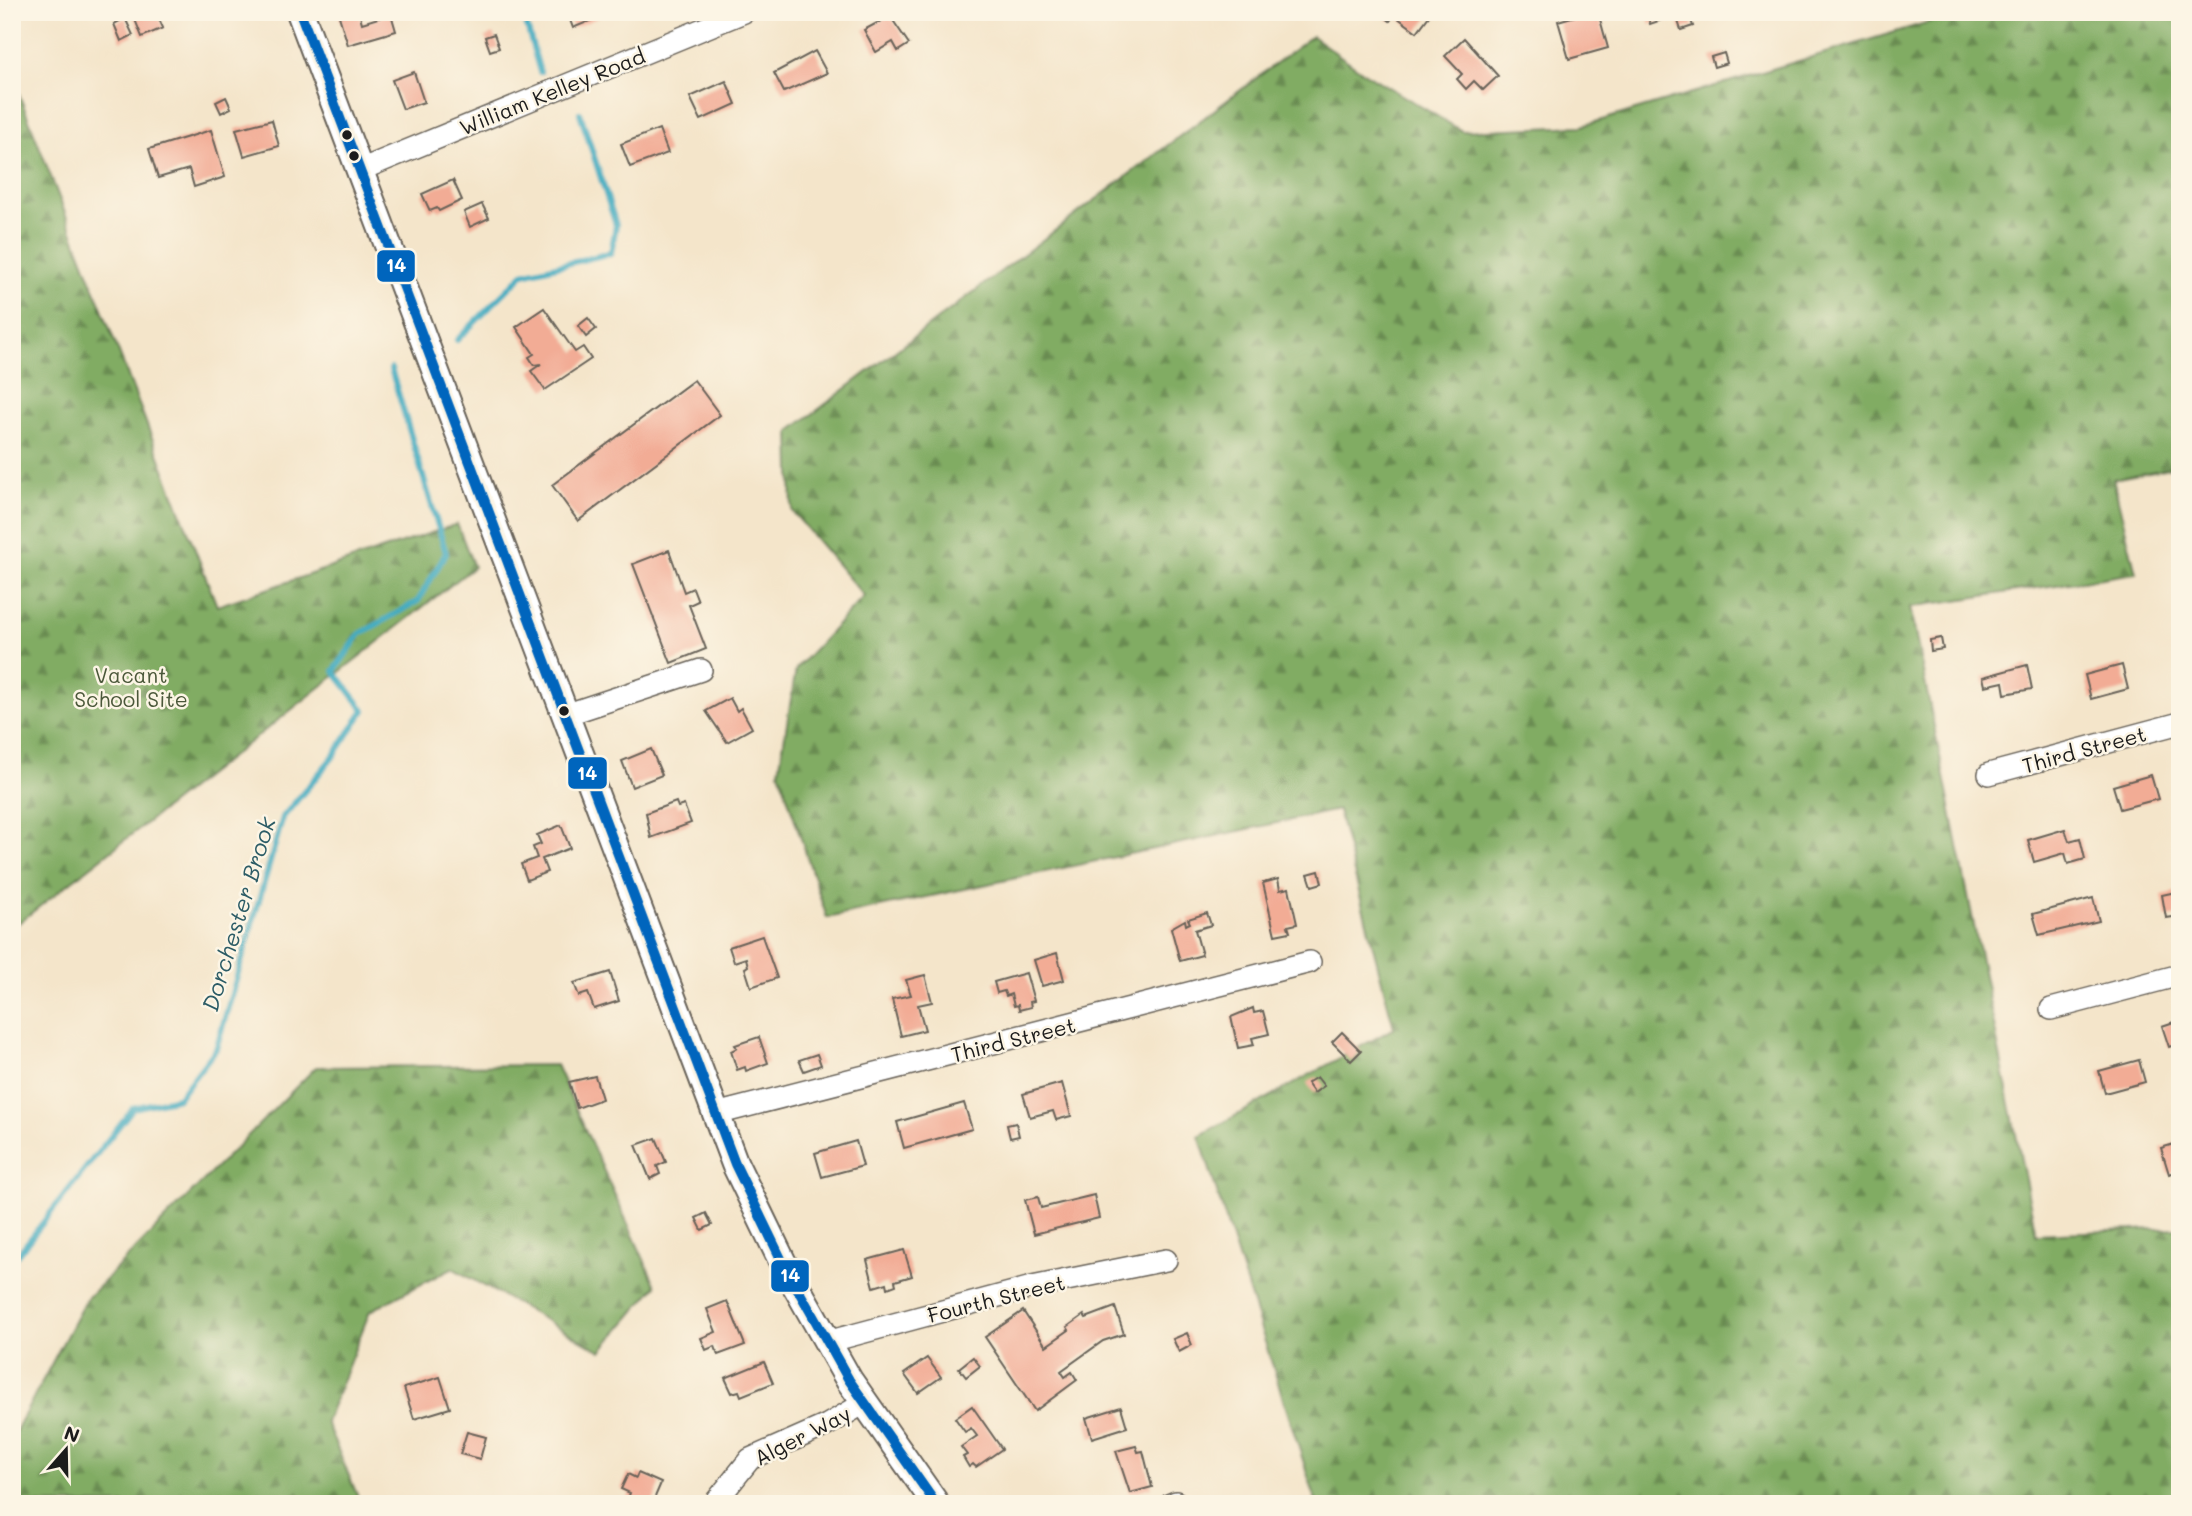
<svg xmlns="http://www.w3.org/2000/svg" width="2192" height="1516" viewBox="0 0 2192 1516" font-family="Mali,sans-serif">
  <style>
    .forest { fill: url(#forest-firs); stroke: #4e6440; stroke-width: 2 }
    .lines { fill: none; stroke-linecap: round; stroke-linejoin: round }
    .stream { stroke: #40aac0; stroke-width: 6 }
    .building { fill: #f2ac95 }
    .minor-casing { stroke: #686259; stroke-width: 24 }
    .major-casing { stroke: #686259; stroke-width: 30 }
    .minor { stroke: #fff; stroke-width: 21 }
    .major { stroke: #fff; stroke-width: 26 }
    .bus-1-casing { stroke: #fcf5e5; stroke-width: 16 }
    .bus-1 { stroke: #0065bd; stroke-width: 10 }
    .bus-dot { fill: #1c1c1c; stroke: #fcf5e5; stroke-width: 2.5 }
    .labels { text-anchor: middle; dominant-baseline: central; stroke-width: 5; stroke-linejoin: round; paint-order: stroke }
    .street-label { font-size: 21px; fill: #1c1c1c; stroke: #fcf5e5 }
    .park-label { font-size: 21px; fill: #4b583a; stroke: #fcf5e5 }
    .water-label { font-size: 23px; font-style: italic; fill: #2c5c66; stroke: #fcf5e5 }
    .line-badge { stroke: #fcf5e5; stroke-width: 2.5 }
    .badge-label { font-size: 19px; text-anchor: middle; font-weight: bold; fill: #fff }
  </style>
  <defs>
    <pattern id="forest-firs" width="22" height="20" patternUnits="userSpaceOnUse" patternTransform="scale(1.75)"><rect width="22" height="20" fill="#81ac63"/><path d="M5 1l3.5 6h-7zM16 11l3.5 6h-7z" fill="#698b51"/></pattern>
  </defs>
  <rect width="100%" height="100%" fill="#fcf5e5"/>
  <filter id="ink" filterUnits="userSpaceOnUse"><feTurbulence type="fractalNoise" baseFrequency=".0143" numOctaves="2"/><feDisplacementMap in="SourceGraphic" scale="14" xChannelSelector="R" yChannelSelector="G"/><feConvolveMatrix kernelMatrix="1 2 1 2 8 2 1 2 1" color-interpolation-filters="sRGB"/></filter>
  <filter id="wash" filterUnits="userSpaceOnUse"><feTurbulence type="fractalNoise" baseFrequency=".00686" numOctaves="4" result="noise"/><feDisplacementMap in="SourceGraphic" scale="28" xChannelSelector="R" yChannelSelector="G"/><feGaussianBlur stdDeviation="1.57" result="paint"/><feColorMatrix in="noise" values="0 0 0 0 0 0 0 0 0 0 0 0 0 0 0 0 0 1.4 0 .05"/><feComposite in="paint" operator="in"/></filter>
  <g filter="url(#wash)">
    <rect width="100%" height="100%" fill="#f4e5ca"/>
    <!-- forest -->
    <g class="forest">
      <path d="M1962,12H2180V466L2113,479L2136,573L1910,607L2036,1234L2180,1228V1504H1317L1199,1136L1394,1028L1338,810L827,918L779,771L796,669L864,596L792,511L790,431L1312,36L1360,70L1462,131L1582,126Z"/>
      <path d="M12,76L217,606L457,524L474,567L12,928Z"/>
      <path d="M556,1065L656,1286L601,1351L452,1268L370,1311L326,1422L361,1504H12V1438L86,1299L316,1067Z"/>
    </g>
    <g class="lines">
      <!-- stream -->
      <g class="stream">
        <path d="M523,12L540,72"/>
        <path d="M457,340L523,274L611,253L616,225L580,113"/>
        <path d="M12,1262L133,1108L178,1098L216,1049L283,817L333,757L364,710L334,671L360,634L418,601L446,553L391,369"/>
      </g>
    </g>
    <g id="blocks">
      <!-- building -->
      <g class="building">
        <path d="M132,12H156L163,28L142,37Z"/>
        <path d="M347,12H359L362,23L391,14L396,31L348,45L339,16Z"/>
        <path d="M567,12H611L573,28Z"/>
        <path d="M1382,12H1432L1417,32L1394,15L1390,21L1381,14Z"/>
        <path d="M1589,12H1598L1608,48L1569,59L1558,21Z"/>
        <path d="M1647,12H1688L1693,26L1681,30L1676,15L1650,24Z"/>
        <path d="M890,16L909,44L898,51L893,42L876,52L864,30Z"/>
        <path d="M125,18L133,35L121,41L114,24Z"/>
        <path d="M494,34L499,48L490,51L485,37Z"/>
        <path d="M1464,38L1498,76L1483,90L1474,81L1466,89L1457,79L1462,74L1445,56Z"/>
        <path d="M815,51L827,73L784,92L774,73Z"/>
        <path d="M1724,53L1727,63L1714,67L1711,57Z"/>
        <path d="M414,72L424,102L403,109L392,80Z"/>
        <path d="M726,81L736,104L701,120L690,97Z"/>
        <path d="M226,97L231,108L221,113L216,102Z"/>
        <path d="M272,120L279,146L244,156L236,129Z"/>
        <path d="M659,129L668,153L630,167L621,144Z"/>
        <path d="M211,130L225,177L194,187L189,169L158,178L149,149Z"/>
        <path d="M453,180L462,200L439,211L437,208L430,211L422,194Z"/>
        <path d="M482,204L489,218L470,227L464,212Z"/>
        <path d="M544,308L575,352L583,347L591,359L545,390L531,371L541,364L534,365L529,357L534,354L516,327Z"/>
        <path d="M588,318L596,329L586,337L578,326Z"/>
        <path d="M694,380L720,415L578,521L552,485Z"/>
        <path d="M669,550L684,592L693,588L698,601L689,605L706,649L671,663L633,564Z"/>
        <path d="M1941,638L1943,649L1931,651L1930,640Z"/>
        <path d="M2027,665L2032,689L2005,694L2003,682L1985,686L1983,677Z"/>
        <path d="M2122,665L2128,689L2091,699L2085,675Z"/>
        <path d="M730,698L737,711L741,708L752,728L727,742L706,711Z"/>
        <path d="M651,749L662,775L632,787L622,761Z"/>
        <path d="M2151,775L2158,799L2120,809L2113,786Z"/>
        <path d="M676,802L678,807L684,805L691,823L651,838L646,813Z"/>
        <path d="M561,825L570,848L542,859L547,872L527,880L521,864L537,858L533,847L541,844L537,835Z"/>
        <path d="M2065,829L2069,841L2080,838L2085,859L2068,864L2065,853L2034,862L2028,840Z"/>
        <path d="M1319,871L1322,883L1312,886L1308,874Z"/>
        <path d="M1278,879L1280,890L1289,888L1297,924L1288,926L1290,932L1275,935L1263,883Z"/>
        <path d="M2180,891V916L2166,918L2162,895Z"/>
        <path d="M2093,898L2099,921L2039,935L2033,914Z"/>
        <path d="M1207,913L1211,925L1195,930L1202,955L1180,961L1171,928L1185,920L1186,925L1190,923L1188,919Z"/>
        <path d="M762,936L777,978L751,987L745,968L748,966L746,958L734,962L729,947Z"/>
        <path d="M1057,953L1064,980L1042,986L1034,960Z"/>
        <path d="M610,972L619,1001L594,1009L588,993L579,996L574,983Z"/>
        <path d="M1026,973L1034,1001L1030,1002L1031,1007L1019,1010L1018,1005L1014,1006L1011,994L1006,996L1004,991L997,993L994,982Z"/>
        <path d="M925,975L932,1002L918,1005L925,1030L901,1036L892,999L911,995L906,980Z"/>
        <path d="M1253,1008L1254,1013L1263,1011L1269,1034L1252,1038L1254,1045L1238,1048L1231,1017Z"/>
        <path d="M2180,1020V1043L2169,1047L2162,1026Z"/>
        <path d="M1342,1032L1361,1051L1351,1061L1332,1042Z"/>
        <path d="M759,1037L768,1063L746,1071L745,1067L737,1070L731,1051L737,1048L735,1045Z"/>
        <path d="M817,1054L821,1065L804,1071L799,1060Z"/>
        <path d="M2139,1060L2145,1082L2105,1093L2099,1071Z"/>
        <path d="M595,1076L602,1099L577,1108L569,1082Z"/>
        <path d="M1317,1077L1324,1086L1314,1093L1307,1083Z"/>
        <path d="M1062,1083L1071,1116L1056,1120L1053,1111L1030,1117L1023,1094Z"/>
        <path d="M964,1103L972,1129L904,1148L897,1122Z"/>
        <path d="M1016,1123L1019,1136L1010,1138L1007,1125Z"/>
        <path d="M656,1138L666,1162L657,1166L660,1174L650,1179L636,1145Z"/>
        <path d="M856,1141L863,1166L822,1177L815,1153Z"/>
        <path d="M2180,1142V1171L2169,1174L2161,1148Z"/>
        <path d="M1094,1195L1099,1218L1034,1234L1025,1200L1038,1197L1041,1208Z"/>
        <path d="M706,1213L712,1225L702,1230L696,1218Z"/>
        <path d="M904,1250L912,1276L895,1281L896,1285L888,1288L887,1283L874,1287L867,1260Z"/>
        <path d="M727,1301L745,1345L718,1355L715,1346L706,1350L701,1338L716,1332L707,1309Z"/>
        <path d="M1115,1307L1124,1334L1103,1341L1061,1371L1065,1377L1072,1372L1077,1380L1035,1411L985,1337L1023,1311L1046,1346L1069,1330L1067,1327L1084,1315L1086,1318Z"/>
        <path d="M1187,1333L1192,1345L1179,1352L1173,1339Z"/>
        <path d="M973,1357L980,1366L966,1377L959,1368Z"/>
        <path d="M927,1358L941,1377L918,1393L904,1374Z"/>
        <path d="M764,1362L773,1383L741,1396L739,1391L732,1393L725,1378Z"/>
        <path d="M440,1377L450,1408L414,1419L404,1388Z"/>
        <path d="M972,1406L1002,1449L976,1467L973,1464L969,1467L963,1457L967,1455L961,1447L977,1436L971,1428L965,1432L955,1418Z"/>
        <path d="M1121,1407L1127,1427L1092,1438L1086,1418Z"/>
        <path d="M467,1432L486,1437L480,1459L460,1454Z"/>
        <path d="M1136,1446L1138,1452L1143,1451L1152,1487L1130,1493L1116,1451Z"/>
        <path d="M638,1473L661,1483L652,1504H626L630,1493L621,1489L628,1474L636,1478Z"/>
      </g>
    </g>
  </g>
  <g filter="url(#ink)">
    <use href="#blocks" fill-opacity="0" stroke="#686259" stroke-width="2"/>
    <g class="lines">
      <defs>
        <g id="minor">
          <path d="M360,170L744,12"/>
          <path d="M565,715L701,670"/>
          <path d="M1989,774L2180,723"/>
          <path d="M2051,1009L2180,975"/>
          <path d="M716,1114L1310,962"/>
          <path d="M827,1342L1032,1287L1166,1260"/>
          <path d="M714,1504L750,1459L827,1425L866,1402"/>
          <path d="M1171,1504L1176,1502"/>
        </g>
        <path id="major" d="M300,12L735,1164L783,1263L849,1380L936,1504"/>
      </defs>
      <!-- minor casing -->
      <use href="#minor" class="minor-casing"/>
      <!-- major casing -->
      <use href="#major" class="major-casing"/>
      <!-- minor -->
      <use href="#minor" class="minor"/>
      <!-- major -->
      <use href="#major" class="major"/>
      <defs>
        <path id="bus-1" d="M300,12L735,1164L783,1263L849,1380L936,1504"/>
      </defs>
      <!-- bus-1 casing -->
      <use href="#bus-1" class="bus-1-casing"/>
      <!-- bus-1 -->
      <use href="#bus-1" class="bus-1"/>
    </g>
  </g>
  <!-- markers -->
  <g class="bus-dot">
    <circle cx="347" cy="135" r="6"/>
    <circle cx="354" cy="156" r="6"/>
    <circle cx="564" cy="711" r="6"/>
  </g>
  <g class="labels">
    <!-- street labels -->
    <g class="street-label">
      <text transform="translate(552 91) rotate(-22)">William Kelley Road</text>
      <text transform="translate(2084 749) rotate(-15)">Third Street</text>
      <text transform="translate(1013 1039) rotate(-14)">Third Street</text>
      <text transform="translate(996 1298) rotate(-14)">Fourth Street</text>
      <text transform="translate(802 1435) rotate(-27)">Alger Way</text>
    </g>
    <!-- park labels -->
    <g class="park-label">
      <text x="131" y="674">Vacant<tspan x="131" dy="24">School Site</tspan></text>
    </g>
    <!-- water labels -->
    <g class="water-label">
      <text transform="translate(238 914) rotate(-73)">Dorchester Brook</text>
    </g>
  </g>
  <g class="line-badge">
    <rect x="376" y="249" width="40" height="34" rx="7" fill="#0065bd"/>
    <rect x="567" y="756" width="41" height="34" rx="7" fill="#0065bd"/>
    <rect x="770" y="1259" width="40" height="34" rx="7" fill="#0065bd"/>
  </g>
  <g class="badge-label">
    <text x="396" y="272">14</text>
    <text x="587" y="780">14</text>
    <text x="790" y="1282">14</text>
  </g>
  <!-- margin -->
  <rect width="2192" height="1516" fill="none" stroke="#fcf5e5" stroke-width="42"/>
  <!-- north arrow -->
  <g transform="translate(66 1450) rotate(20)" stroke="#fcf5e5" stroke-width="5" paint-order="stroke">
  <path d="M0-5L12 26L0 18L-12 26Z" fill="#1c1c1c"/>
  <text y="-10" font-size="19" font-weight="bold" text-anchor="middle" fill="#1c1c1c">N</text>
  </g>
</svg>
